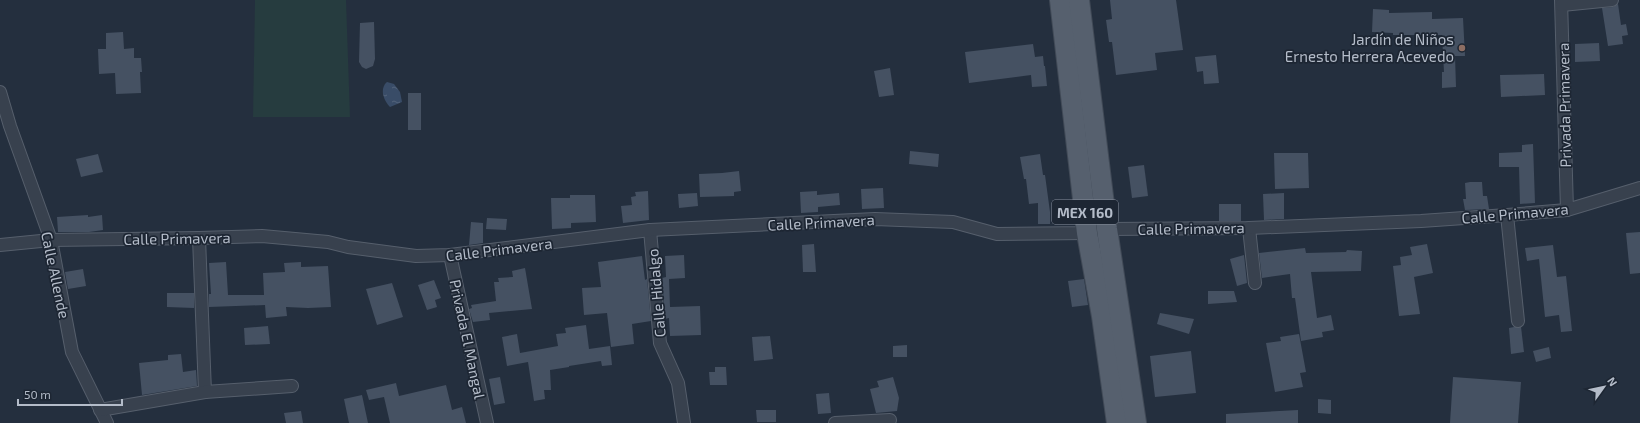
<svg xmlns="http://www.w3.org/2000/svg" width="1640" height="423" viewBox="0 0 1640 423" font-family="'Exo 2',sans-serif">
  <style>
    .pitch { fill: #263c3f }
    .water { fill: url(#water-ripples) }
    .building { fill: #455162 }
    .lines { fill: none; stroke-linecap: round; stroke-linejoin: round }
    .street-casing { stroke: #565f6c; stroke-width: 14 }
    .primary-casing { stroke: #414a57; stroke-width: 22 }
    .street { stroke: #38414e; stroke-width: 12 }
    .primary { stroke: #56606e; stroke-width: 20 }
    .education-dot { fill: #8d6e63; stroke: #1d2633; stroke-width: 1.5 }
    .labels { text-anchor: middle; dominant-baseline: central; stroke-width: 3.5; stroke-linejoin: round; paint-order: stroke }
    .shield { fill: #1d2633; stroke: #878f9c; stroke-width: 1 }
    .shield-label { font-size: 14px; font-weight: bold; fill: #b4bcc9 }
    .poi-label { font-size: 15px; fill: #b4bcc9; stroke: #1d2633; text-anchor: end }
    .street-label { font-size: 15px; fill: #b4bcc9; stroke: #1d2633 }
  </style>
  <defs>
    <pattern id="water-ripples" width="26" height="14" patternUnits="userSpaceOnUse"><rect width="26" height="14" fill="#394c67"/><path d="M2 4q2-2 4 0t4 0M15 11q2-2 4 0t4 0" fill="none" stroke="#53647b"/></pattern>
  </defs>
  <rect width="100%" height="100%" fill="#242f3e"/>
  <!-- pitch -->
  <path class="pitch" d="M255,0H346L350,117H253Z"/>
  <!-- water -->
  <path class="water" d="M387,82L394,84L400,92L402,102L390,107C384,101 379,89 387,82Z"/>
  <!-- building -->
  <g class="building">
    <path d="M1110,0H1176L1183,50L1155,53L1157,70L1116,75L1112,42H1109L1106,20L1112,19Z"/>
    <path d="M1618,4L1621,25L1626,24L1628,35L1622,36L1623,44L1608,46L1602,8L1613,7Z"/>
    <path d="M1373,9L1389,10V13L1432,12V19L1463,18L1465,56H1455L1456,87L1442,88V72H1444L1442,35H1393V33L1372,32Z"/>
    <path d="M374,22L375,59L373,66L366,69L362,67L359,62L360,23Z"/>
    <path d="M123,32L124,49L134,48V58H141L142,72H140L141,93L116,94L115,73L99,74L98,49H106V33Z"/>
    <path d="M1599,43L1600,61L1575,62V44Z"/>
    <path d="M1033,44L1035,57L1043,56L1044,66H1045L1047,86L1032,87L1031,75L969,83L965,52Z"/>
    <path d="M1216,55L1219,83L1204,84L1203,71L1197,72L1195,57Z"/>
    <path d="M890,68L894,95L879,97L874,71Z"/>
    <path d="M1544,74L1545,95L1501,97L1500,75Z"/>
    <rect x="408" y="93" width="13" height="37"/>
    <path d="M1533,144L1535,203L1520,204L1519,167H1499V153L1522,152V145Z"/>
    <path d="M910,151L939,154L938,167L909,164Z"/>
    <path d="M1274,153H1308L1309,188L1275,189Z"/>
    <path d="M98,154L103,172L81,177L76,159Z"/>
    <path d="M1040,154L1043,175H1045L1050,212V224H1038V203L1029,204L1026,179H1024L1020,157Z"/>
    <path d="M1144,165L1148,196L1132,198L1128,167Z"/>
    <path d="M739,171L741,191L734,192V196L700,197L699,174L722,173Z"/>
    <path d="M1470,182H1482L1483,196H1487L1489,209L1465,210L1463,199H1466L1465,183Z"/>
    <path d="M883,188L884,208L862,209L861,189Z"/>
    <path d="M648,191L649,220L623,223L621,206L632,205L631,197L636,196L635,192Z"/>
    <path d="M817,191V195L839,193L840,205L818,207V212L801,213L800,192Z"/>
    <path d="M697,193L698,206L679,208L678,194Z"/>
    <path d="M1284,193V219L1264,220L1263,194Z"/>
    <path d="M570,195H595L596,222L571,223V228L552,229L551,198H570Z"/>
    <rect x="1219" y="204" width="22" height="17"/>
    <path d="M88,215V217L102,215L103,230L89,232H58L57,217Z"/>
    <path d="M487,218L507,219L506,230L486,229Z"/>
    <path d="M471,222L483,223V243L469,245Z"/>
    <path d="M1640,232V273L1630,274L1626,233Z"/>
    <path d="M814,244L816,272H803L802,245Z"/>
    <path d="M1427,244L1433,273L1414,277L1420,314L1399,316L1393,266L1401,265L1400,257L1412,255L1410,247Z"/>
    <path d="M1553,245L1557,277L1566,276L1572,331L1561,332L1559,315L1545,317L1539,259L1527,261L1525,248Z"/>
    <path d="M1305,248L1306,253L1346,252L1347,250L1362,251L1361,271L1311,272L1317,318L1331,315L1334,330L1322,332L1323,337L1301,341L1295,298H1292L1290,274L1262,278L1259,253Z"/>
    <path d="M684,255L685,278L669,279L670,307L700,306L701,335L670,336L669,318L665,319L662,278L666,277L665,256Z"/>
    <path d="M1244,255L1247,283L1237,286L1230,259Z"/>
    <path d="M642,256L645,280L647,279L651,321L632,324L634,344L611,347L607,313L584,315L582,288L601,287L598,262Z"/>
    <path d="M226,262L228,295H264L263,273L285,272L284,263L301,262V267L328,266L331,307L308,308L286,307L287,316L266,318L265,305L209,307V294H211L209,263Z"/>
    <path d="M525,268L532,309L489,313L490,320L473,322L469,309L472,308L471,305L496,301L494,282H499L498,278L513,277L512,271Z"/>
    <path d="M83,269L86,286L68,289L65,272Z"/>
    <path d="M1084,279L1088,305L1072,307L1068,281Z"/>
    <path d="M434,280L441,298L435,300L437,307L427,310L418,285Z"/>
    <path d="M392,283L403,317L377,325L366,289Z"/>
    <path d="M1208,291H1234L1237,302L1208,304Z"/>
    <path d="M167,293H194V308L167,307Z"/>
    <path d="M1160,313L1194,319L1189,334L1157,324Z"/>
    <path d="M586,325L589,349L610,346L612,365L602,366L601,361L569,366V367L550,370L551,390H544L545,399L534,401L528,362L507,366L502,337L517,334L520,353L558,346L556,334L566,333L565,328Z"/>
    <path d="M268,326L270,344L245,345L244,328Z"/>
    <path d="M1514,327H1521L1524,352L1511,354L1509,328Z"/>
    <path d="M1299,334L1306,372L1300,373L1303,387L1275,392L1266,343L1281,341L1280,337Z"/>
    <path d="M770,336L773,359L754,361L752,337Z"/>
    <path d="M907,345V357H893V346Z"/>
    <path d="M1549,347L1551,358L1536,362L1533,351Z"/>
    <path d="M1191,351L1196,393L1155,397L1150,356Z"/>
    <path d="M181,354L183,372L196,370L197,386L142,395L139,363L168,360V355Z"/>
    <path d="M715,367H726L727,385H710L709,372H715Z"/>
    <path d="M500,377L505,403L494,405L489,379Z"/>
    <path d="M893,377L899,398L897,411L876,413L870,389L879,387L877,381Z"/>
    <path d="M1453,377L1521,382L1518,423H1450Z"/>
    <path d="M396,383L399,396L446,385L452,410L462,407L466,423H390L384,397L369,400L366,390Z"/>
    <path d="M829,393L831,413L818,414L816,394Z"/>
    <path d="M362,395L368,423H349L344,399Z"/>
    <path d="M1318,399L1331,400V414L1318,413Z"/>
    <path d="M756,410H776V422H757Z"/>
    <path d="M1298,410V423H1226V414Z"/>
    <path d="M301,411L303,423H286L284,413Z"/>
  </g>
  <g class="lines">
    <defs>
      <g id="street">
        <path d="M1561,0L1567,210"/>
        <path d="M1562,5L1612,0"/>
        <path d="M0,92L10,126L51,240L72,352L107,423"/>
        <path d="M1507,215L1518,321"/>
        <path d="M1249,228L1255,283"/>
        <path d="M650,230L660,343L678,383L684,423"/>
        <path d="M199,238L205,392"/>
        <path d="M0,245L51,240L199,238L262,236L328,242L348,247L416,256L450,255L650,230L875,219L953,222L997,234L1087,233L1107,229L1249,228L1421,221L1507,215L1567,210L1640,188"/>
        <path d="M450,255L487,423"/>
        <path d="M100,410L205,392L292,386"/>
        <path d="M835,423L890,420"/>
      </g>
      <g id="primary">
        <path d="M1060,0L1087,233L1102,316L1117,423"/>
        <path d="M1079,0L1107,229L1136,423"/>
      </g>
    </defs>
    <!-- street casing -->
    <use href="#street" class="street-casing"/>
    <!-- primary casing -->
    <use href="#primary" class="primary-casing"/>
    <!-- street -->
    <use href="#street" class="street"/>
    <!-- primary -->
    <use href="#primary" class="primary"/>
  </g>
  <!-- markers -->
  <circle class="education-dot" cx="1462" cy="48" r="4"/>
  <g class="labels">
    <!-- shield labels -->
    <rect class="shield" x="1052" y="200" width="66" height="24" rx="3"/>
    <g class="shield-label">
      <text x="1085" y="212">MEX 160</text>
    </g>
    <!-- poi labels -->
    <g class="poi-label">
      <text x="1454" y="39">Jardín de Niños<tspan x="1454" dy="17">Ernesto Herrera Acevedo</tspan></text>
    </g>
    <!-- street labels -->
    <g class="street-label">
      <text transform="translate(1564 105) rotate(-91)">Privada Primavera</text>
      <text transform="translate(1515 213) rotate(-5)">Calle Primavera</text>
      <text transform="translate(821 222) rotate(-3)">Calle Primavera</text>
      <text transform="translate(1191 228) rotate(-1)">Calle Primavera</text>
      <text transform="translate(177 238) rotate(-1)">Calle Primavera</text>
      <text transform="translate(499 249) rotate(-7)">Calle Primavera</text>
      <text transform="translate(56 275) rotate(78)">Calle Allende</text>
      <text transform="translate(656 293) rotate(-95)">Calle Hidalgo</text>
      <text transform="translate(468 339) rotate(78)">Privada El Mangal</text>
    </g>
  </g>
  <!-- north arrow -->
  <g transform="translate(1604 387) rotate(57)" stroke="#1d2633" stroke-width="3" paint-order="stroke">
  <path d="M0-3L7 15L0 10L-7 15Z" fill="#b4bcc9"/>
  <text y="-6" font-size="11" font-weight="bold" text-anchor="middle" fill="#b4bcc9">N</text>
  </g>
  <!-- scale -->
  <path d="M18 399v6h104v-6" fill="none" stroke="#b4bcc9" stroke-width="2"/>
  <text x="24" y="399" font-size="12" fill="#b4bcc9" stroke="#1d2633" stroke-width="3" paint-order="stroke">50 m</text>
</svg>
